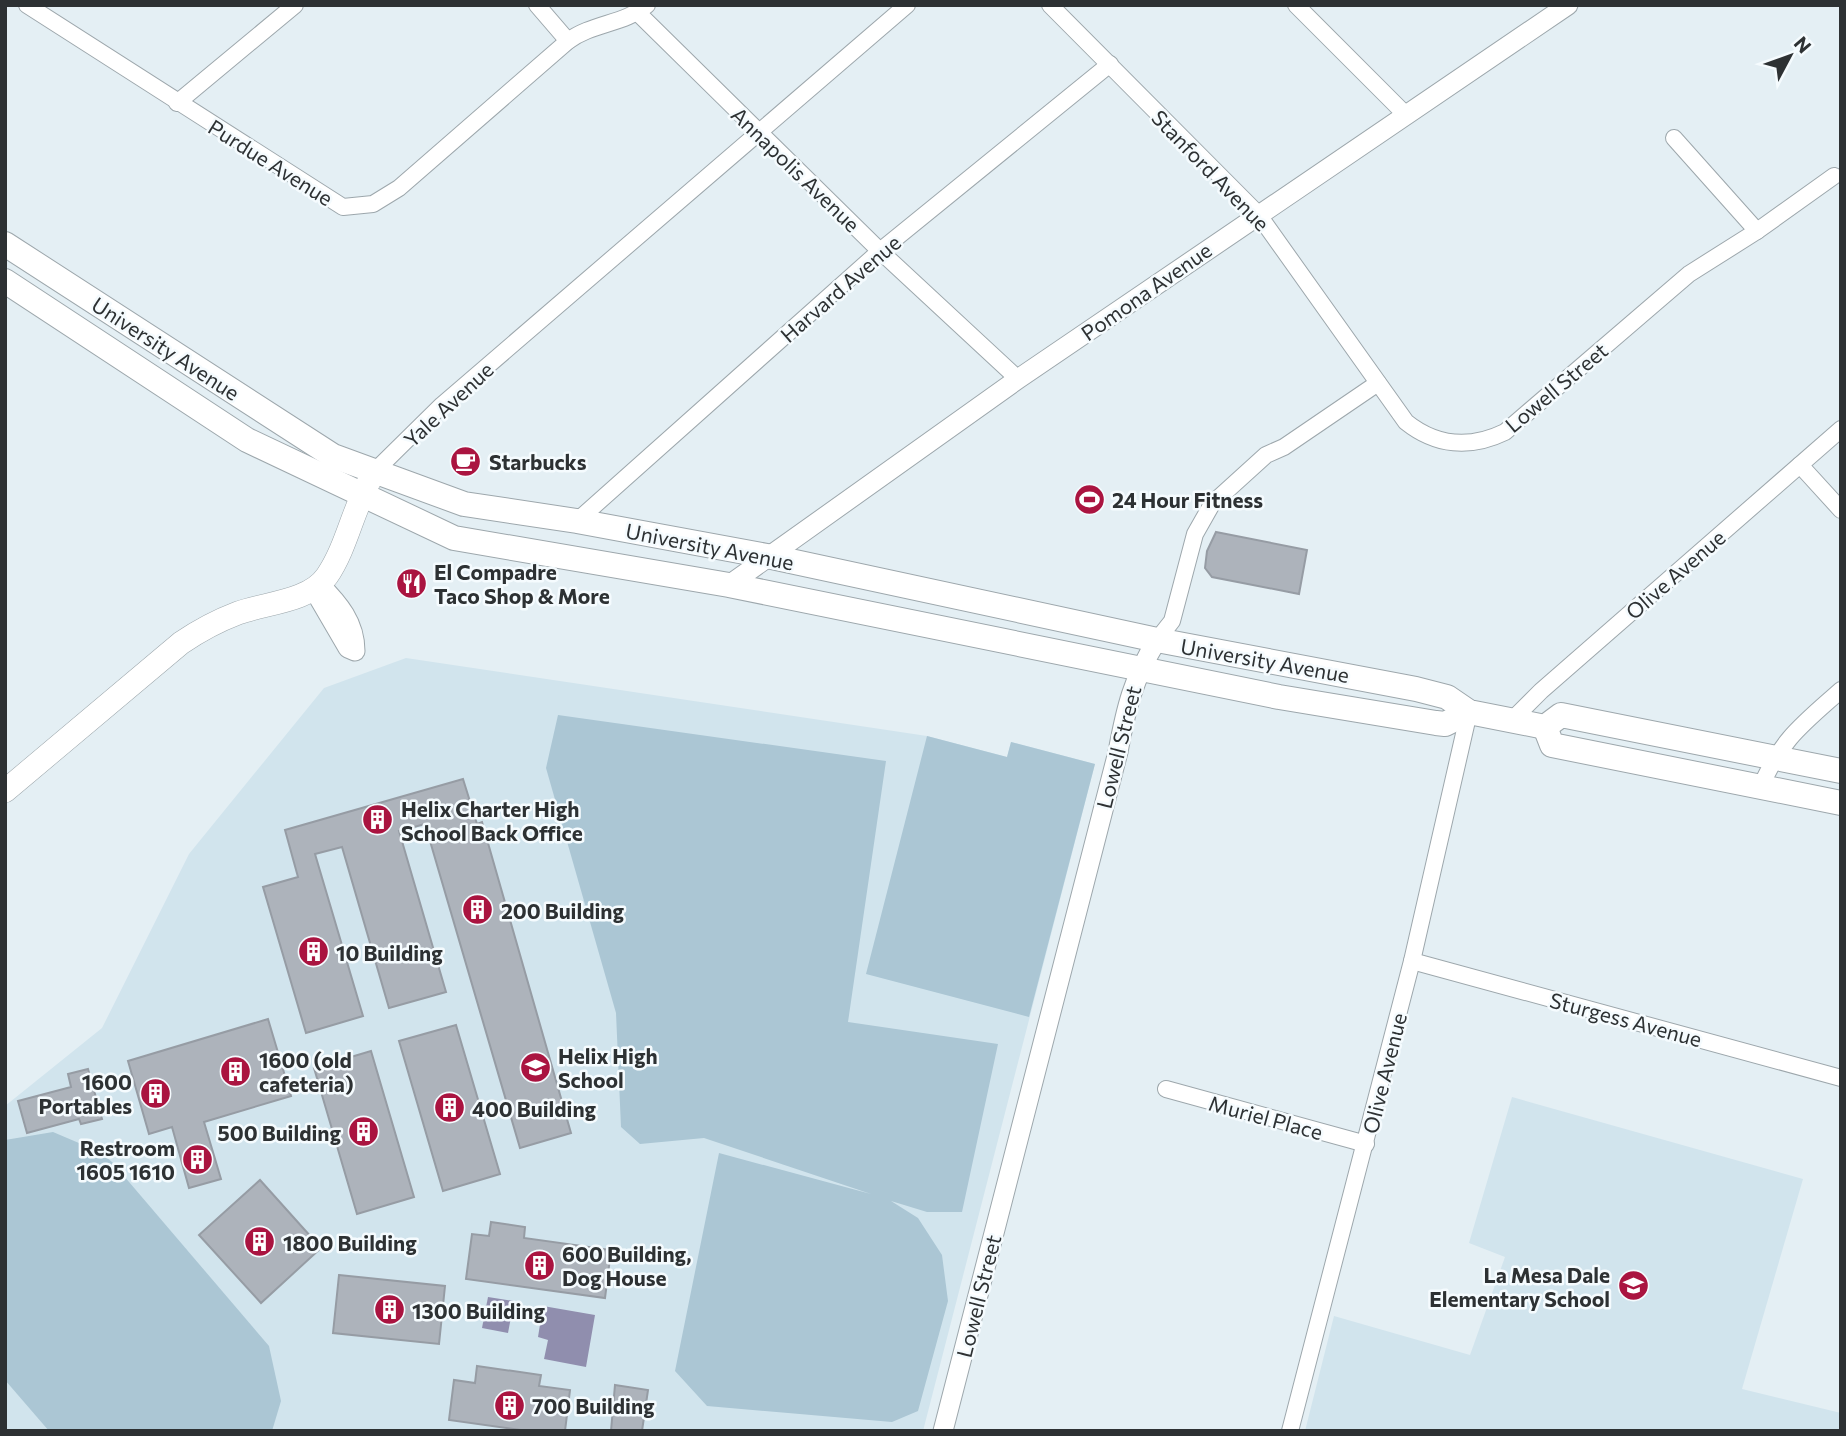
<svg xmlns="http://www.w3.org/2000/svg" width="1846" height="1436" viewBox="0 0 1846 1436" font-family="Commissioner,sans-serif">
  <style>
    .built { fill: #d1e4ed }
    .green { fill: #abc6d4 }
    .water { fill: #908eae }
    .building { fill: #adb3bb; stroke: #969ca4; stroke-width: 2 }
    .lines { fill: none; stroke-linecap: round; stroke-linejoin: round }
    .minor-casing { stroke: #9da7ac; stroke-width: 18 }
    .tertiary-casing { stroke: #9da7ac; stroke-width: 21 }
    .secondary-casing { stroke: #9da7ac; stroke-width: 24 }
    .primary-casing { stroke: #9da7ac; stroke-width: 26 }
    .minor { stroke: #fff; stroke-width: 16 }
    .tertiary { stroke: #fff; stroke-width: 19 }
    .secondary { stroke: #fff; stroke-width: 23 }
    .primary { stroke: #fff; stroke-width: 24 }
    .labels { text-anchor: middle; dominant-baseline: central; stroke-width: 5; stroke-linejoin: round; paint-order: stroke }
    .street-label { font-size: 21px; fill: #2d3133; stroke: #f5fbfe }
    .poi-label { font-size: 21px; font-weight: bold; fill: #2d3133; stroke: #f5fbfe; text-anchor: start }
  </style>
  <rect width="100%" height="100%" fill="#e4eff4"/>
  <!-- built -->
  <g class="built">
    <path d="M406,658L927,736L1007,757L1011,742L1095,764L923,1431H5V1106L102,1028L189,854L324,688Z"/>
    <path d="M1512,1097L1803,1179L1742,1389L1841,1413V1431H1305L1334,1316L1470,1355L1505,1257L1469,1243Z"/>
  </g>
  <!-- green -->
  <g class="green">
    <path d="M558,715L886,761L848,1022L998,1044L962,1212H927L891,1201L918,1218L942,1255L948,1301L918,1411L892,1422L707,1406L675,1371L719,1153L871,1194L704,1138L640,1144L621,1127L616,1013L546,768Z"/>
    <path d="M927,736L1007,757L1011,742L1095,764L1029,1017L866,974Z"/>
    <path d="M53,1132L100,1152L112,1162L269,1346L281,1401L272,1431H49L5,1380V1140Z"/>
  </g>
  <!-- water -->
  <g class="water">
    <path d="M488,1297L514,1301L508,1333L482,1328Z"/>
    <path d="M543,1306L595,1315L586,1367L544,1359L548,1340L538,1337Z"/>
  </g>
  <!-- building -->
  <g class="building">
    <path d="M1216,532L1307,550L1299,594L1212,577L1205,568L1207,551Z"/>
    <path d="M463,779L477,824L482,822L571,1133L520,1148L425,824L399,831L446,992L389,1008L342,847L315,854L363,1016L306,1033L263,887L298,877L285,830Z"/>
    <path d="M268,1019L291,1096L204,1122L221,1179L189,1188L172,1127L149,1134L128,1061Z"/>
    <path d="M456,1025L500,1174L443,1191L399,1041Z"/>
    <path d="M371,1051L414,1197L357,1214L314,1068Z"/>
    <path d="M88,1069L102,1119L81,1124L79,1119L27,1133L18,1101L71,1087L68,1074Z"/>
    <path d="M260,1180L321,1248L261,1303L199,1235Z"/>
    <path d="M491,1222L525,1227L524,1238L611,1250L605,1298L466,1279L472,1234L489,1236Z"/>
    <path d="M339,1275L445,1286L439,1344L333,1333Z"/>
    <path d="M477,1366L541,1375L539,1386L570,1390L565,1431H528L449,1420L454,1380L475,1383Z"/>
    <path d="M615,1385L648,1390L642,1431H611Z"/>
  </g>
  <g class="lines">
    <defs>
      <g id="minor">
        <path d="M27,5L343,207L373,204L399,188L568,41C592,23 625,24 647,5"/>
        <path d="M537,5L568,41"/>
        <path d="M1050,5L1258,214L1406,422C1436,446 1470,449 1505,432L1689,274L1757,231L1834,176"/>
        <path d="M1296,5L1406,115"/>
        <path d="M638,13L880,251L1018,379"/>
        <path d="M177,103L295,5"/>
        <path d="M1674,138L1757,231"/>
        <path d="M1800,465L1841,510"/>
        <path d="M374,472L442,405L907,5"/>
        <path d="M577,521L880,251L1110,64"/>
        <path d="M1157,640L1172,621L1195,534L1212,504L1266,455L1284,447L1378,383"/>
        <path d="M1511,721L1541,691L1841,429"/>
        <path d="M1761,787C1780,740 1804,723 1841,690"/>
        <path d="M1412,961L1841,1078"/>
        <path d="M1166,1089L1366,1144"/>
        <path d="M1290,1431L1412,961L1469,712"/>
      </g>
      <g id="tertiary">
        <path d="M729,585L1018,379L1568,5"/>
        <path d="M313,588L348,648L355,651C355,623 339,604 319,584"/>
        <path d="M943,1431L1118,752C1126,708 1133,679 1157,640"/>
      </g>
      <path id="secondary" d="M5,791L181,643C200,630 217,621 238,613C265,603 309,602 327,576C347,547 353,508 371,478"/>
      <g id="primary">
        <path d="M5,244L333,456L464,504L577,521L767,556L1157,640L1416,689L1447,697L1469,712L1545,727L1561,715L1841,771"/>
        <path d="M5,281L247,440L454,538L729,585L1279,697L1436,723L1445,724L1469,712"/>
        <path d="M1545,727L1552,745L1841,803"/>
      </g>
    </defs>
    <!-- minor casing -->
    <use href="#minor" class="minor-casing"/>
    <!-- tertiary casing -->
    <use href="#tertiary" class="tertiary-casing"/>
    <!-- secondary casing -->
    <use href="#secondary" class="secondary-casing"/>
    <!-- primary casing -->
    <use href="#primary" class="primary-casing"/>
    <!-- minor -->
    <use href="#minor" class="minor"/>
    <!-- tertiary -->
    <use href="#tertiary" class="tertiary"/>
    <!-- secondary -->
    <use href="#secondary" class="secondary"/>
    <!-- primary -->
    <use href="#primary" class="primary"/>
  </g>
  <!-- icons -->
  <defs>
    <symbol id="cafe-disc" viewBox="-11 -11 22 22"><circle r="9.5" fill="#aa1440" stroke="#f5fbfe"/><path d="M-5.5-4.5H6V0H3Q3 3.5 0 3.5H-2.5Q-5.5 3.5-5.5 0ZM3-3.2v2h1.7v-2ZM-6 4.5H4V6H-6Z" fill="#fff"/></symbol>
    <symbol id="stadium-disc" viewBox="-11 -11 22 22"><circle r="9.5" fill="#aa1440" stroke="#f5fbfe"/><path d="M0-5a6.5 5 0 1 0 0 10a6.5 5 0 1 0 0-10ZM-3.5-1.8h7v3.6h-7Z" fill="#fff"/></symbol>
    <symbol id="restaurant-disc" viewBox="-11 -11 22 22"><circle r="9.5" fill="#aa1440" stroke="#f5fbfe"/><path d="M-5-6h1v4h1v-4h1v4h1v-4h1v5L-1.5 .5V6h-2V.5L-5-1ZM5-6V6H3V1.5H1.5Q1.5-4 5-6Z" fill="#fff"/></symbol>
    <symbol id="building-disc" viewBox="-11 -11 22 22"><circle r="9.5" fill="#aa1440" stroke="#f5fbfe"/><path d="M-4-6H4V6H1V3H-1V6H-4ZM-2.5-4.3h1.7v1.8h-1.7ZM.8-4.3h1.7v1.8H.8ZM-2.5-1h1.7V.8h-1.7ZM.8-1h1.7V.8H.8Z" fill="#fff"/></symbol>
    <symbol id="school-disc" viewBox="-11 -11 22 22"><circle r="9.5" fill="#aa1440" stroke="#f5fbfe"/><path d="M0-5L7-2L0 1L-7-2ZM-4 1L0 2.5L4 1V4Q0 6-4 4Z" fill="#fff"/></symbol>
  </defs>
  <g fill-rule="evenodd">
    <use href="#cafe-disc" x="448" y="444" width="35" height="35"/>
    <use href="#stadium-disc" x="1072" y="482" width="35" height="35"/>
    <use href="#restaurant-disc" x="394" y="566" width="35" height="35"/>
    <use href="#building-disc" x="360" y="802" width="35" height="35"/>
    <use href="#building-disc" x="460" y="892" width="35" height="35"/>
    <use href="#building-disc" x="296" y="934" width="35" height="35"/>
    <use href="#school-disc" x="518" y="1050" width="35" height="35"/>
    <use href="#building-disc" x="218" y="1054" width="35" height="35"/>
    <use href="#building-disc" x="138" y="1076" width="35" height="35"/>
    <use href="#building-disc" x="432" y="1090" width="35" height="35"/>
    <use href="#building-disc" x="346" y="1114" width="35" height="35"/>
    <use href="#building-disc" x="180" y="1142" width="35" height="35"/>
    <use href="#building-disc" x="242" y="1224" width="35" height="35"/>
    <use href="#building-disc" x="522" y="1248" width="35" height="35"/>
    <use href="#school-disc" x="1616" y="1268" width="35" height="35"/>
    <use href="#building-disc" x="372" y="1292" width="35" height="35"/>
    <use href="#building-disc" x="492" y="1388" width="35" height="35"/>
  </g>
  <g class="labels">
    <!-- street labels -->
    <g class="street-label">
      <text transform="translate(271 162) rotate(32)">Purdue Avenue</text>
      <text transform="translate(796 169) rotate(44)">Annapolis Avenue</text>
      <text transform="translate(1211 170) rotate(46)">Stanford Avenue</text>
      <text transform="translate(840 288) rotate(-41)">Harvard Avenue</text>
      <text transform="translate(1146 291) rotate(-35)">Pomona Avenue</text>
      <text transform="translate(166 348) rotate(33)">University Avenue</text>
      <text transform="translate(1556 387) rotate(-40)">Lowell Street</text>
      <text transform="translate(448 404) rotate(-43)">Yale Avenue</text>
      <text transform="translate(710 546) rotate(11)">University Avenue</text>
      <text transform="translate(1675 574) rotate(-41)">Olive Avenue</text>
      <text transform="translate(1265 660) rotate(10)">University Avenue</text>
      <text transform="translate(1118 747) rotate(-76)">Lowell Street</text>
      <text transform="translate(1626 1019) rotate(15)">Sturgess Avenue</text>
      <text transform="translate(1384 1073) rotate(-76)">Olive Avenue</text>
      <text transform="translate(1266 1117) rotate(15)">Muriel Place</text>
      <text transform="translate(978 1296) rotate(-76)">Lowell Street</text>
    </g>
    <!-- poi labels -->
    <g class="poi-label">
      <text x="489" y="461">Starbucks</text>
      <text x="1112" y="499">24 Hour Fitness</text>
      <text x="434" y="571">El Compadre<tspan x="434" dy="24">Taco Shop &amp; More</tspan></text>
      <text x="401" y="808">Helix Charter High<tspan x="401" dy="24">School Back Office</tspan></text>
      <text x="501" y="910">200 Building</text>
      <text x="336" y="952">10 Building</text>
      <text x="558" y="1055">Helix High<tspan x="558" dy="24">School</tspan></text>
      <text x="259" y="1059">1600 (old<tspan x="259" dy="24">cafeteria)</tspan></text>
      <text x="132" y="1081" text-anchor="end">1600<tspan x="132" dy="24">Portables</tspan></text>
      <text x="472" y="1108">400 Building</text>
      <text x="341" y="1132" text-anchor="end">500 Building</text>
      <text x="175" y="1147" text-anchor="end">Restroom<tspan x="175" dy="24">1605 1610</tspan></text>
      <text x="283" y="1242">1800 Building</text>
      <text x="562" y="1253">600 Building,<tspan x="562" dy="24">Dog House</tspan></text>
      <text x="1610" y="1274" text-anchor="end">La Mesa Dale<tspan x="1610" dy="24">Elementary School</tspan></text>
      <text x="412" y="1310">1300 Building</text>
      <text x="532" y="1405">700 Building</text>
    </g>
  </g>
  <!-- border -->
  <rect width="1846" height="1436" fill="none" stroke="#2d3133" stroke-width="14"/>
  <!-- north arrow -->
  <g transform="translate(1790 56) rotate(49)" stroke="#f5fbfe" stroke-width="5" paint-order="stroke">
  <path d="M0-5L12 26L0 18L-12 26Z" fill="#2d3133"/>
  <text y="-10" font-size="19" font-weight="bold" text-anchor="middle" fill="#2d3133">N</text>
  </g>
</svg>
